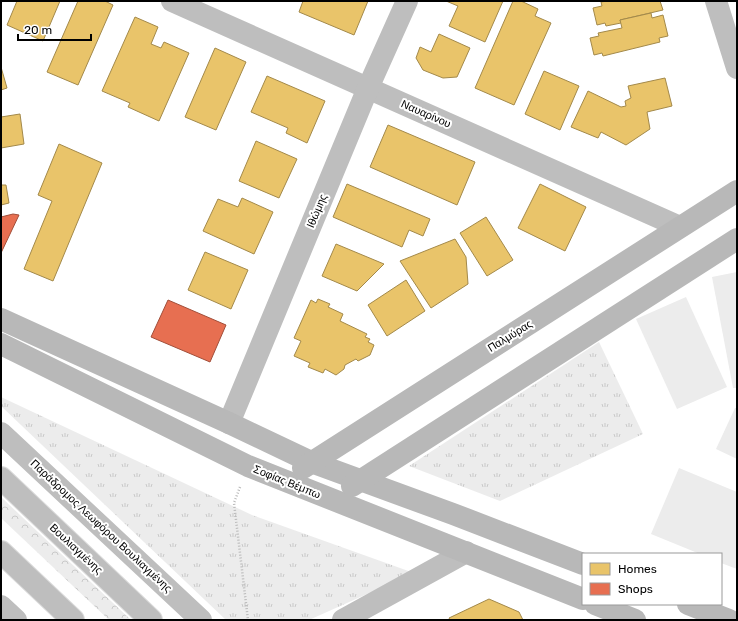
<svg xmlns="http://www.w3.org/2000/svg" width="738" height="621" viewBox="0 0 738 621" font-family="Rubik,sans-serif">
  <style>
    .forest { fill: url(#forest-crowns) }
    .park { fill: url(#park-tufts) }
    .pitch { fill: #ececec }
    .homes { fill: #e9c46a; stroke: #a3894a }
    .shops { fill: #e76f51; stroke: #a24e39 }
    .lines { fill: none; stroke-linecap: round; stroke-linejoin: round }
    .primary-casing { stroke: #dbdbdb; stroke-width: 24 }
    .path { stroke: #b9b9b9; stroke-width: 2.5; stroke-dasharray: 1 2; stroke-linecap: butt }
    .minor { stroke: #bebebe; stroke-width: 22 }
    .tertiary { stroke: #bebebe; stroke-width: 22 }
    .secondary { stroke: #b8b8b8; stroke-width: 22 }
    .primary { stroke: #bebebe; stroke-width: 22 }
    .labels { text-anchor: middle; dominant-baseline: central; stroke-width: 4; stroke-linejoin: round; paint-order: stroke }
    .street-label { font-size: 11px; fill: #000; stroke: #fff }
  </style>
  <defs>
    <pattern id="forest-crowns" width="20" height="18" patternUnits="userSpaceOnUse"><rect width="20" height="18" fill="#ececec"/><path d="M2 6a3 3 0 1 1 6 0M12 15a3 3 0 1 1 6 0" fill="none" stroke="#c9c9c9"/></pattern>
    <pattern id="park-tufts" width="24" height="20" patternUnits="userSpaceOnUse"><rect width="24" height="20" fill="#ececec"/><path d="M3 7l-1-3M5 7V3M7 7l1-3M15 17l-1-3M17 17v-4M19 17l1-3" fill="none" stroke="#c9c9c9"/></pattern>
  </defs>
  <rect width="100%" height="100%" fill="#fff"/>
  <!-- forest -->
  <path class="forest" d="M1,497L131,620H109L1,518Z"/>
  <!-- park -->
  <g class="park">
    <path d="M599,342L643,434L500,501L409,466Z"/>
    <path d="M1,397L252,515L414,573L309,620H226L1,406Z"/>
  </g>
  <!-- pitch -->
  <g class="pitch">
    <path d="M737,272V388H733L712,277Z"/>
    <path d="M686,297L727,387L677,409L636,319Z"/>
    <path d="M735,408H737V459L716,449Z"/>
    <path d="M679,468L737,492V569L721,563V554H700L651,534Z"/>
  </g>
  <!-- homes -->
  <g class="homes">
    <path d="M17,1H60L43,41L7,25Z"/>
    <path d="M78,1H105L113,5L78,85L47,72Z"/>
    <path d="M303,1H368L354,35L299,12Z"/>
    <path d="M446,1H503L485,42L449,26L458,6Z"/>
    <path d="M513,1H521L538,9L535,16L551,23L514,105L475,88Z"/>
    <path d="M607,1H660L663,10L620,20L621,23L606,26L605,23L597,25L593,8L602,6L601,2Z"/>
    <path d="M651,13L652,18L663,15L668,36L659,38L660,42L603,56L602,53L594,55L590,38L599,36L598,33L622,28L620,20Z"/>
    <path d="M135,17L158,27L151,44L161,48L164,42L189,53L159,121L128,107L130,103L102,91Z"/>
    <path d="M439,34L470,48L457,77L443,78L423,70L416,58L420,47L431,52Z"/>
    <path d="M215,48L246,62L216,130L185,117Z"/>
    <path d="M1,67L7,88L1,90Z"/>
    <path d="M544,71L579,86L560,130L525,114Z"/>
    <path d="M267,76L325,101L307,143L286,133L288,128L251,112Z"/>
    <path d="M665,78L672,106L647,112L650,129L626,145L601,132L598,138L571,127L588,91L621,107L626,106L625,101L631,98L628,86Z"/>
    <path d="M20,114L24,144L1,148V117Z"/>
    <path d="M388,125L475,162L457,205L370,167Z"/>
    <path d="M256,141L297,159L279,198L239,181Z"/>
    <path d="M59,144L102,163L53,281L24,269L52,201L38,195Z"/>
    <path d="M347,184L430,219L423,236L409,230L402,247L333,217Z"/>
    <path d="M540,184L586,207L565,251L518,228Z"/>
    <path d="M1,185H6L9,203L1,205Z"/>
    <path d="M242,198L273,212L254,254L203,231L218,199L238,207Z"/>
    <path d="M486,217L513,260L487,276L460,233Z"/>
    <path d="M455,239L466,257L468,284L431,308L400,261Z"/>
    <path d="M336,244L384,264L357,291L322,276Z"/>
    <path d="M205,252L248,270L231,309L188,290Z"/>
    <path d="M406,280L425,311L387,336L368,305Z"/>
    <path d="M318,299L330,304L328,307L343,314L340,321L367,334L365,337L370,339L368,342L374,345L370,355L358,361L356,359L345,365L344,369L336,375L325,369L323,373L308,367L310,363L294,356L301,341L294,338L311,300L316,303Z"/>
    <path d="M489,599L519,612L523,620H450L449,618Z"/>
  </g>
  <!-- shops -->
  <g class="shops">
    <path d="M13,214L19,215L1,253V217Z"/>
    <path d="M168,300L226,325L210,362L151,337Z"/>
  </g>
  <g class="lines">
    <defs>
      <g id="primary">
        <path d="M1,478L151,620"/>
        <path d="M1,552L73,620"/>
      </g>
    </defs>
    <!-- primary casing -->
    <use href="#primary" class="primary-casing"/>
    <!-- path -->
    <path class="path" d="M240,487L234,503L248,620"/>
    <!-- minor -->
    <g class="minor">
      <path d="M172,1L680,227"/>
      <path d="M716,1L737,68"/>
      <path d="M229,423L368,88L407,1"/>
      <path d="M343,620L466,552"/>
    </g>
    <!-- tertiary -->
    <g class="tertiary">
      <path d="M1,433L201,620"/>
      <path d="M1,606L16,620"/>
    </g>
    <!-- secondary -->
    <g class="secondary">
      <path d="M1,319L229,423L311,462L453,514L583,564"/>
      <path d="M1,344L248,466L583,599"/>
      <path d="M303,468L737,191"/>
      <path d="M352,486L737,239"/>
      <path d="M595,604L635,620"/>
      <path d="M688,604L729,620"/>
    </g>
    <!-- primary -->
    <use href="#primary" class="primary"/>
  </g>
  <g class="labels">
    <!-- street labels -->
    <g class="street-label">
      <text transform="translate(426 114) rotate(24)">Ναυαρίνου</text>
      <text transform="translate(317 211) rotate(-67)">Ιθώμης</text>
      <text transform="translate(510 336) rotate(-32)">Παλμύρας</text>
      <text transform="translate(287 482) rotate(22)">Σοφίας Βέμπω</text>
      <text transform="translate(101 526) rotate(43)">Παράδρομος Λεωφόρου Βουλιαγμένης</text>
      <text transform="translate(76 549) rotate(43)">Βουλιαγμένης</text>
    </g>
  </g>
  <!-- border -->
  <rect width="738" height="621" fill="none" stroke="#000000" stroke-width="4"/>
  <!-- legend -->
  <rect x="582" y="553" width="140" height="52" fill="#ffffff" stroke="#999999"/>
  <rect x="590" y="563" width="20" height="12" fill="#e9c46a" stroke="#999999"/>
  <text x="618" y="573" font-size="12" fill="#000000">Homes</text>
  <rect x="590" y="583" width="20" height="12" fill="#e76f51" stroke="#999999"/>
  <text x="618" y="593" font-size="12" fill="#000000">Shops</text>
  <!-- scale -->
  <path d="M18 34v6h73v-6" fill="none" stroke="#000000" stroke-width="2"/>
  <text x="24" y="34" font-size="12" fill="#000000" stroke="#ffffff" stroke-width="3" paint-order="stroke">20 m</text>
</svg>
